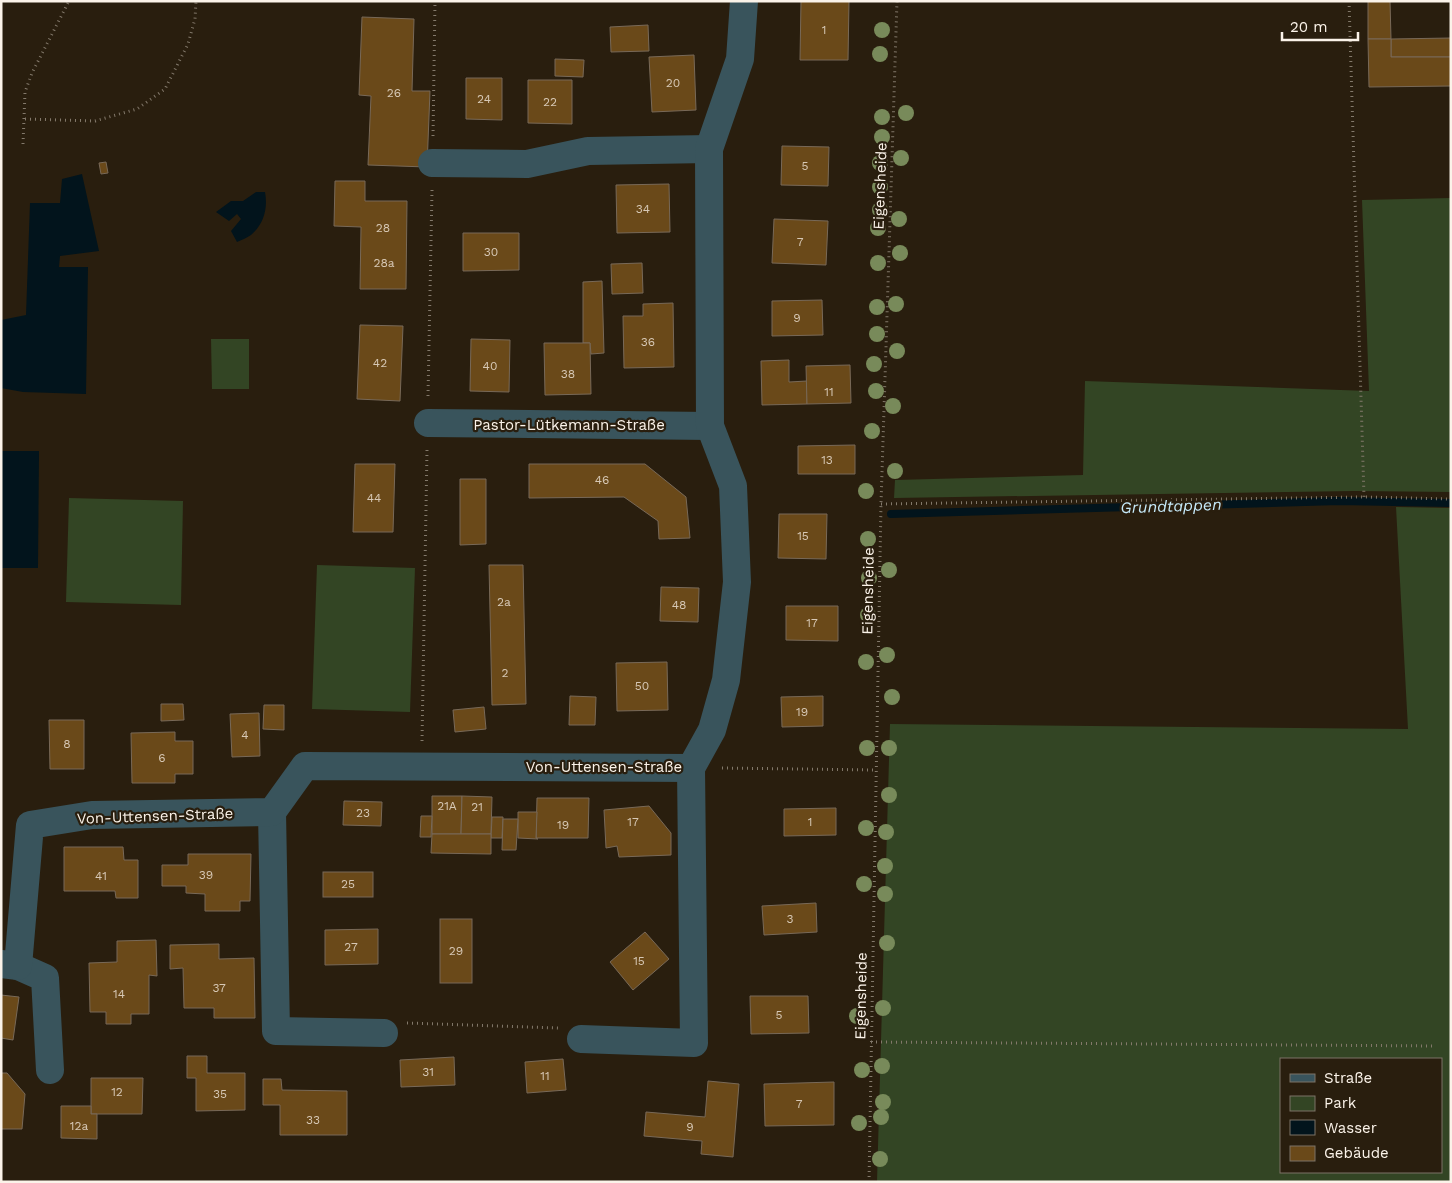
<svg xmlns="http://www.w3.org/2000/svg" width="1452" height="1183" viewBox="0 0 1452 1183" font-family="'Work Sans',sans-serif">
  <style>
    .green { fill: #334524; fill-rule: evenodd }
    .water { fill: #02141c }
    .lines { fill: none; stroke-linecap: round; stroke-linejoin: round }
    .stream { stroke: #02141c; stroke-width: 8 }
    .building { fill: #6a4919; stroke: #786958 }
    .path { stroke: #83796b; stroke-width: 3; stroke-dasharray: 1 4; stroke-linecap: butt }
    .minor { stroke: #39545c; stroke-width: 28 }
    .tree { fill: #788a5a }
    .labels { text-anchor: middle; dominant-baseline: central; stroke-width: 4.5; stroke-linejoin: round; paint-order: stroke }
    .number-label { font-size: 12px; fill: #d7c8b5 }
    .street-label { font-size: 15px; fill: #fbf3e9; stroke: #291e0e }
    .water-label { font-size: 16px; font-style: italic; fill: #c6eafa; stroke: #291e0e }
  </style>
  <rect width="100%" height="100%" fill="#291e0e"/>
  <!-- green -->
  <g class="green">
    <path d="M1451,198V492L1355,491L894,498L895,480L1083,475L1085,381L1369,391L1362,200Z"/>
    <path d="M211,339H249V389H212Z"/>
    <path d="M69,498L183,501L181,605L66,602Z"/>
    <path d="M1396,507L1451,508V1182H877L890,724L1408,729ZM1441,1059V1172H1281V1059Z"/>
    <path d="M317,565L415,568L410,712L312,709Z"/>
  </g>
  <!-- water -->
  <g class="water">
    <path d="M82,174L99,251L60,256L59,267H88L86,394L23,392L1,388V320L26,315L30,203H60L62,179Z"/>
    <path d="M256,192H265C268,208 264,224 251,235C247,238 241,240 237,242L231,231L241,219L237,214L229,221L216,212L231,201H243Z"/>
    <path d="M1,451H39L38,568H1Z"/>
  </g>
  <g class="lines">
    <!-- stream -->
    <path class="stream" d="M891,514L1339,501L1451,503"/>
  </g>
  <!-- building -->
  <g class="building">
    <path d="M801,1H849L848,60H800Z"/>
    <path d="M1368,1H1390L1391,39H1368Z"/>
    <path d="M362,17L414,19L412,91H430L427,167L368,165L371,96L359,95Z"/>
    <path d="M648,25L649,51L611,52L610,27Z"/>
    <path d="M1451,38V57H1391V39Z"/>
    <path d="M1368,39H1391V57H1451V86L1369,87Z"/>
    <path d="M694,55L696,110L652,112L649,57Z"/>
    <path d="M555,59L584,60L583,77L555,76Z"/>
    <path d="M466,78H502V120L466,119Z"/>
    <path d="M528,80H572V124L528,123Z"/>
    <path d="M782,146L829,147L828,186L781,185Z"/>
    <path d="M106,162L108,173L101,174L99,163Z"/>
    <path d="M335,181H365V201H407L406,289H360L361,227L334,226Z"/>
    <path d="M669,184L670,232L617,233L616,185Z"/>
    <path d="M774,219L828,221L826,265L772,263Z"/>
    <path d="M463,233H519V270L463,271Z"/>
    <path d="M642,263L643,293L612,294L611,264Z"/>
    <path d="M602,281L604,353L591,354L590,343H583V282Z"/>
    <path d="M822,300L823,335L772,336V301Z"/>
    <path d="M673,303L674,367L624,368L623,316H643V304Z"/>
    <path d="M360,325L403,326L400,401L357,399Z"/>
    <path d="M471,339L510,340L509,392L470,391Z"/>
    <path d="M544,343H590L591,394L545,395Z"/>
    <path d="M789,360V382L807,381V404L762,405L761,361Z"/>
    <path d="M850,365L851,403L807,404L806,366Z"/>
    <path d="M855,445V474H798V446Z"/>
    <path d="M355,464H395L393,532H353Z"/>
    <path d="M529,464H645L686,497L690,538L659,539L658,521L624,497L529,498Z"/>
    <path d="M460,479H486V544L460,545Z"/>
    <path d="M779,514H827L826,559L778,558Z"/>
    <path d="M489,565H523L526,704L492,705Z"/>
    <path d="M661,587L699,588L698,622L660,621Z"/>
    <path d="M786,606H838V641L786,640Z"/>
    <path d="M667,662L668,710L617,711L616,663Z"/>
    <path d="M570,696L596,697L595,725H569Z"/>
    <path d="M823,696V726L782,727L781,697Z"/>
    <path d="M161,704H183L184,720L161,721Z"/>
    <path d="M264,705H284V730L263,729Z"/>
    <path d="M484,707L486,729L455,732L453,710Z"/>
    <path d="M259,713L260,756L232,757L230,714Z"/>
    <path d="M49,720H84V769H50Z"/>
    <path d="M175,732V741H193V774H175V783H132L131,733Z"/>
    <path d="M432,796H462L461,834H432Z"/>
    <path d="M462,796L492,797L491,834H461Z"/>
    <path d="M537,798H589L588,838H536Z"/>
    <path d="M344,801L382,802L381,826L343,825Z"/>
    <path d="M649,806L671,833V855L619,857L617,846L606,848L604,810Z"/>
    <path d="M836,808V835L784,836V809Z"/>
    <path d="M518,812H537L536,838L538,839L518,838Z"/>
    <path d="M421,816H432L431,837H420Z"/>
    <path d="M492,817H503L502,838H491Z"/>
    <path d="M503,819H518L516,850H502Z"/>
    <path d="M432,834H491V854L431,853Z"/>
    <path d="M64,847H123L124,860H138V898H116L115,891H64Z"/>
    <path d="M188,854H251L250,901H240V911H205V894L186,893V886H162V865H188Z"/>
    <rect x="323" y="872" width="50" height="25"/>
    <path d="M816,903L817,932L764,935L762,906Z"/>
    <rect x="440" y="919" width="32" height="64"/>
    <path d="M378,929V964L325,965V930Z"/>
    <path d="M645,932L669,959L633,990L610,962Z"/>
    <path d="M156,940L157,976L149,975V1014H131V1024H106V1012H90L89,963L117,962V941Z"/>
    <path d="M219,944V959L254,958L255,1018H214V1008H184L183,968L170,969V945Z"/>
    <path d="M1,995L19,997L13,1040L1,1038Z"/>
    <path d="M750,996H808L809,1033L751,1034Z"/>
    <path d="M187,1056H207V1073H245V1110L196,1111V1078H187Z"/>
    <path d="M454,1057L455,1085L401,1087L400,1060Z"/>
    <path d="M563,1059L566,1090L527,1093L525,1062Z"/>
    <path d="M1,1073H7L25,1094L22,1129H1Z"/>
    <path d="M91,1078H143L142,1114H91Z"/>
    <path d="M263,1079H281L282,1090L347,1091V1135H280V1105H263Z"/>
    <path d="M708,1081L739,1084L733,1157L701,1154L702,1141L644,1136L646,1112L705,1117Z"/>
    <path d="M834,1082V1125L765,1126L764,1084Z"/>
    <path d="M61,1106H91V1114H97V1139L61,1138Z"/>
  </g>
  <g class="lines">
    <!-- path -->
    <g class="path">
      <path d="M1349,1L1364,497"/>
      <path d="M25,119L95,121L137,109L165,89L188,44L195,19L196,1"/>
      <path d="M433,136L435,1"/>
      <path d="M23,144L25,92L32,73L69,1"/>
      <path d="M428,396L432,190"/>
      <path d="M881,504L1364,497L1451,499"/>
      <path d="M422,741L427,450"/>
      <path d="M722,768L876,770"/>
      <path d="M407,1023L558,1028"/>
      <path d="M871,1042L1435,1046"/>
      <path d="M869,1182L881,504L897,1"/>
    </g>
    <!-- minor -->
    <g class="minor">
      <path d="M432,163L527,164L588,151L709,149"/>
      <path d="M428,423L710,426"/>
      <path d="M272,812L276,1031L384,1033"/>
      <path d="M1,964L18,966L45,978L50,1070"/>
      <path d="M18,966L30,825L92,815L272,812L305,766L691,768"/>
      <path d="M581,1039L694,1043L691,768L712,730L726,680L737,582L733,486L710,426L709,149L740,59L744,1"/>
    </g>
  </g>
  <!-- trees -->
  <g class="tree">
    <circle cx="882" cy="30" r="8"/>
    <circle cx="880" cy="54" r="8"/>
    <circle cx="906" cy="113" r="8"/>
    <circle cx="882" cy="117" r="8"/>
    <circle cx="882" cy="137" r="8"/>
    <circle cx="901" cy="158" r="8"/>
    <circle cx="880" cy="163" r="8"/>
    <circle cx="880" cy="187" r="8"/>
    <circle cx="880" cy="210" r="8"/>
    <circle cx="899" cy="219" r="8"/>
    <circle cx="878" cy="228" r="8"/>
    <circle cx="900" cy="253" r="8"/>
    <circle cx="878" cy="263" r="8"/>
    <circle cx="896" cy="304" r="8"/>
    <circle cx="877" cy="307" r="8"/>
    <circle cx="877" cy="334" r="8"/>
    <circle cx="897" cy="351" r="8"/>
    <circle cx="874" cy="364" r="8"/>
    <circle cx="876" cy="391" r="8"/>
    <circle cx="893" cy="406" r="8"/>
    <circle cx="872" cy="431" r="8"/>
    <circle cx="895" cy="471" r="8"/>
    <circle cx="866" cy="491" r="8"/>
    <circle cx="868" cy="539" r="8"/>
    <circle cx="889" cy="570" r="8"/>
    <circle cx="869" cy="578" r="8"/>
    <circle cx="868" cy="615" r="8"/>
    <circle cx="887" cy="655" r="8"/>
    <circle cx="866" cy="662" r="8"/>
    <circle cx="892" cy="697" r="8"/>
    <circle cx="867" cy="748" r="8"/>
    <circle cx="889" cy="748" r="8"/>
    <circle cx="889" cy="795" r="8"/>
    <circle cx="866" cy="828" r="8"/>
    <circle cx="886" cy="832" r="8"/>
    <circle cx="885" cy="866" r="8"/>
    <circle cx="864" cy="884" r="8"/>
    <circle cx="885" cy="894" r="8"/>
    <circle cx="887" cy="943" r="8"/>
    <circle cx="883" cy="1008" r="8"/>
    <circle cx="857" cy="1016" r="8"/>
    <circle cx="882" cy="1066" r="8"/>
    <circle cx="862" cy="1070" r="8"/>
    <circle cx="883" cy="1102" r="8"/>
    <circle cx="881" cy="1117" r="8"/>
    <circle cx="859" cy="1123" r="8"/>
    <circle cx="880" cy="1159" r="8"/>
  </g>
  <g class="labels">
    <!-- number labels -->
    <g class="number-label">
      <text x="824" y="30">1</text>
      <text x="673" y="83">20</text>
      <text x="394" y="93">26</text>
      <text x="484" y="99">24</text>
      <text x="550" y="102">22</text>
      <text x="805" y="166">5</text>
      <text x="643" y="209">34</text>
      <text x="383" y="228">28</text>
      <text x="800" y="242">7</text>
      <text x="491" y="252">30</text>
      <text x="384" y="263">28a</text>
      <text x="797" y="318">9</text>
      <text x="648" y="342">36</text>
      <text x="380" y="363">42</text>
      <text x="490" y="366">40</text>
      <text x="568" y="374">38</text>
      <text x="829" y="392">11</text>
      <text x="827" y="460">13</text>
      <text x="602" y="480">46</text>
      <text x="374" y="498">44</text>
      <text x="803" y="536">15</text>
      <text x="504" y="602">2a</text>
      <text x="679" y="605">48</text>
      <text x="812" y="623">17</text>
      <text x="505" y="673">2</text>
      <text x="642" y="686">50</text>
      <text x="802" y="712">19</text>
      <text x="245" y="735">4</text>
      <text x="67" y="744">8</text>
      <text x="162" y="758">6</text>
      <text x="447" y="806">21A</text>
      <text x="477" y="807">21</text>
      <text x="363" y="813">23</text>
      <text x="633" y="822">17</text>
      <text x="810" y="822">1</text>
      <text x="563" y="825">19</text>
      <text x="206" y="875">39</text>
      <text x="101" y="876">41</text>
      <text x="348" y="884">25</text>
      <text x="790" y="919">3</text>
      <text x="351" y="947">27</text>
      <text x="456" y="951">29</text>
      <text x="639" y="961">15</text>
      <text x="219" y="988">37</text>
      <text x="119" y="994">14</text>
      <text x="779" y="1015">5</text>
      <text x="428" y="1072">31</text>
      <text x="545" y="1076">11</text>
      <text x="117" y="1092">12</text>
      <text x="220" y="1094">35</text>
      <text x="799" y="1104">7</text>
      <text x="313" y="1120">33</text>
      <text x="79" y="1126">12a</text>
      <text x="690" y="1127">9</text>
    </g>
    <!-- street labels -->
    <g class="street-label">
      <text transform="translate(880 186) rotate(-88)">Eigensheide</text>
      <text x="569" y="425">Pastor-Lütkemann-Straße</text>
      <text transform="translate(868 591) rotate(-89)">Eigensheide</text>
      <text x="604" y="767">Von-Uttensen-Straße</text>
      <text transform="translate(155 816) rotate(-2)">Von-Uttensen-Straße</text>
      <text transform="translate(861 996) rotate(-89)">Eigensheide</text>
    </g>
    <!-- water labels -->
    <g class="water-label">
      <text transform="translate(1171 506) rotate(-2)">Grundtappen</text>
    </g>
  </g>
  <!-- border -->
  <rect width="1452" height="1183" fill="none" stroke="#fbf3e9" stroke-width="5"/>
  <!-- legend -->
  <rect x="1280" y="1058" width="162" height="115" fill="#291e0e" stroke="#7d7366"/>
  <rect x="1290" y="1074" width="25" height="8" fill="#39545c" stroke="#7d7366"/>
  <text x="1324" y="1083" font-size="15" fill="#fbf3e9">Straße</text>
  <rect x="1290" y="1096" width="25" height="15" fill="#334524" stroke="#7d7366"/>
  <text x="1324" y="1108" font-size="15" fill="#fbf3e9">Park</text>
  <rect x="1290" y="1120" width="25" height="15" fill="#02141c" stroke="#7d7366"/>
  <text x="1324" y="1133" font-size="15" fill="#fbf3e9">Wasser</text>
  <rect x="1290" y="1146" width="25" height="15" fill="#6a4919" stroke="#7d7366"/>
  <text x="1324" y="1158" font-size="15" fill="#fbf3e9">Gebäude</text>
  <!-- scale -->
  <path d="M1282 32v8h76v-8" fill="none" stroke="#fbf3e9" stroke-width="2.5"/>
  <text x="1290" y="32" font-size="15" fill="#fbf3e9" stroke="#291e0e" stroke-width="4" paint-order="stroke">20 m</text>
</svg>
